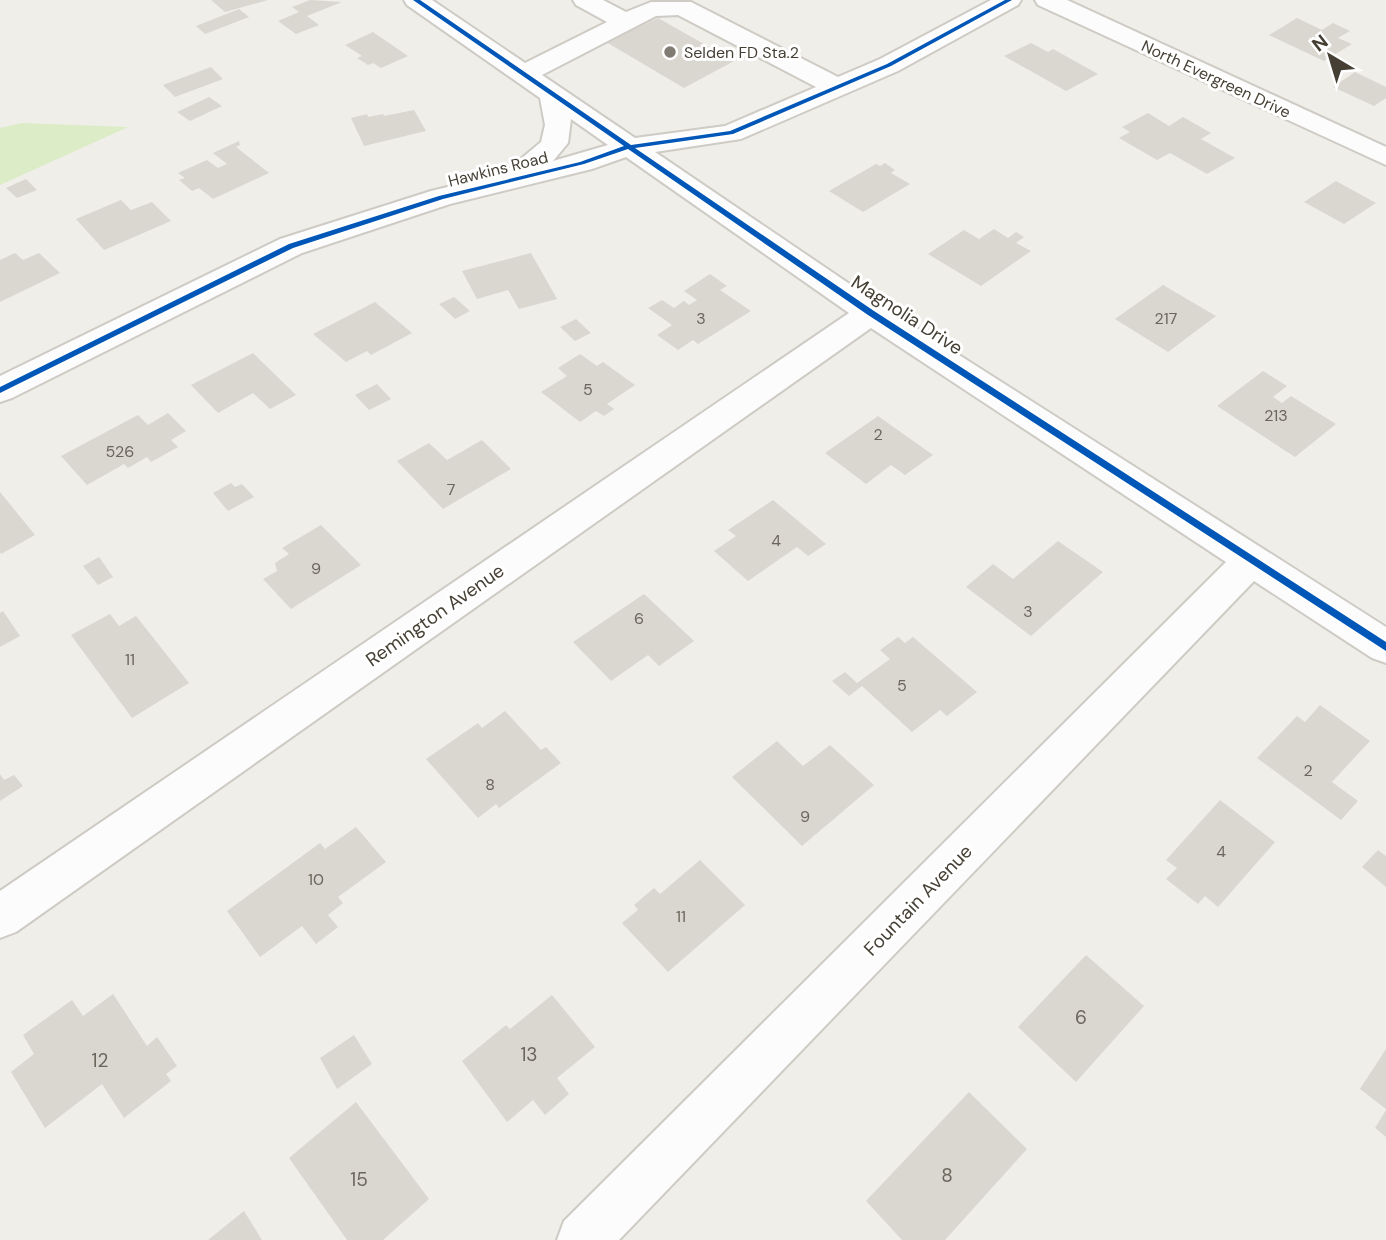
<svg xmlns="http://www.w3.org/2000/svg" width="1386" height="1240" viewBox="0 0 1386 1240" font-family="'DM Sans',sans-serif">
  <style>
    .green { fill: #dbecc6 }
    .building { fill: #d9d7d0 }
    .lines { fill: none; stroke-linecap: round; stroke-linejoin: round }
    .minor-casing { stroke: #cecbc5; stroke-width: 4 }
    .minor { fill: #fdfcfc; fill-rule: evenodd }
    .cycleway-casing { stroke: #fff; stroke-width: 4 }
    .cycleway { fill: #0057b8; fill-rule: evenodd }
    .poi-dot { fill: #817c73; stroke: #fff; stroke-width: 2.5 }
    .labels { text-anchor: middle; dominant-baseline: central; stroke-width: 6; stroke-linejoin: round; paint-order: stroke }
    .far-poi-label { font-size: 16px; fill: #453f34; stroke: #fff; text-anchor: start }
    .far-street-label { font-size: 16px; fill: #453f34; stroke: #fff }
    .number-label { font-size: 16px; fill: #6b665c }
    .street-label { font-size: 19px; fill: #453f34; stroke: #fff }
    .near-number-label { font-size: 19px; fill: #6b665c }
  </style>
  <rect width="100%" height="100%" fill="#f0eee8"/>
  <!-- green -->
  <path class="green" d="M22,123L128,127L0,185V128Z"/>
  <!-- building -->
  <g class="building">
    <path d="M211,0H268L225,12Z"/>
    <path d="M310,0L342,2L307,16L319,25L296,34L278,21L299,12L292,7Z"/>
    <path d="M239,9L249,17L205,34L196,26Z"/>
    <path d="M658,18L734,61L684,88L606,42Z"/>
    <path d="M1297,18L1322,30L1333,23L1350,31L1338,38L1352,44L1324,61L1269,35Z"/>
    <path d="M373,32L408,56L381,68L373,63L368,65L357,58L362,56L345,45Z"/>
    <path d="M1031,43L1048,52L1053,49L1098,74L1066,91L1004,56Z"/>
    <path d="M211,67L223,79L175,97L163,85Z"/>
    <path d="M1355,72L1386,87V98L1374,106L1333,87Z"/>
    <path d="M209,97L222,106L190,121L177,112Z"/>
    <path d="M414,110L426,131L364,146L351,118L367,114L368,117L383,114L384,116Z"/>
    <path d="M1148,113L1169,126L1183,117L1211,133L1201,139L1235,158L1207,174L1170,153L1157,160L1119,138L1130,132L1122,127Z"/>
    <path d="M239,141L240,145L236,147L269,173L213,199L199,188L192,191L179,180L185,178L178,173L207,160L218,168L227,164L213,153Z"/>
    <path d="M885,163L895,170L891,173L910,184L863,212L829,191L876,164L880,166Z"/>
    <path d="M26,179L37,190L17,198L6,188Z"/>
    <path d="M1336,181L1376,203L1344,224L1304,202Z"/>
    <path d="M121,200L131,210L152,202L171,221L104,250L76,219Z"/>
    <path d="M994,229L1008,238L1016,232L1024,237L1016,243L1031,251L981,286L928,254L964,230L979,239Z"/>
    <path d="M15,253L23,260L39,253L60,273L0,302V260Z"/>
    <path d="M531,253L557,299L519,309L508,290L477,299L462,271Z"/>
    <path d="M710,274L727,286L720,290L751,311L698,344L693,340L678,350L657,335L672,325L648,308L662,300L674,308L684,301L689,305L697,300L684,291Z"/>
    <path d="M1163,285L1216,316L1168,352L1115,319Z"/>
    <path d="M454,297L470,311L455,319L439,304Z"/>
    <path d="M375,302L412,333L371,355L367,351L346,362L313,334Z"/>
    <path d="M576,319L591,333L575,341L560,327Z"/>
    <path d="M253,353L296,395L270,409L253,393L218,413L191,385Z"/>
    <path d="M580,354L597,366L603,362L635,385L607,404L614,409L604,416L596,411L580,422L541,392L567,376L558,368Z"/>
    <path d="M1263,371L1287,386L1273,397L1282,403L1291,396L1336,424L1295,457L1217,406Z"/>
    <path d="M377,384L391,399L369,410L355,395Z"/>
    <path d="M168,413L186,431L171,440L178,447L151,462L147,457L128,468L124,464L87,485L61,456L138,415L148,425Z"/>
    <path d="M878,416L933,455L905,475L891,465L866,484L825,453Z"/>
    <path d="M482,440L511,469L443,509L397,461L429,443L447,460Z"/>
    <path d="M231,483L235,487L242,484L254,497L228,511L213,493Z"/>
    <path d="M0,492L35,535L1,554L0,552Z"/>
    <path d="M773,500L826,544L808,556L797,547L748,581L714,551L736,536L728,530Z"/>
    <path d="M321,525L361,565L291,609L263,579L277,571L275,563L289,554L282,548Z"/>
    <path d="M1058,541L1103,572L1031,636L966,587L993,564L1013,579Z"/>
    <path d="M99,557L113,577L98,585L83,566Z"/>
    <path d="M644,594L694,641L659,666L648,655L611,681L573,642Z"/>
    <path d="M3,611L20,636L0,647V613Z"/>
    <path d="M110,614L119,626L136,616L189,683L132,718L71,635Z"/>
    <path d="M898,637L905,643L913,637L977,692L947,716L940,710L912,732L862,686L849,696L832,681L845,672L857,683L890,659L880,650Z"/>
    <path d="M1320,705L1370,741L1332,782L1358,801L1341,820L1257,758L1297,716L1305,722Z"/>
    <path d="M505,711L541,750L546,747L561,763L499,808L496,804L478,818L426,759L478,723L482,728Z"/>
    <path d="M777,741L803,766L830,745L874,785L802,846L732,777Z"/>
    <path d="M0,774L4,780L14,775L23,786L0,801Z"/>
    <path d="M1220,800L1275,842L1218,907L1205,896L1198,904L1166,879L1177,868L1166,860Z"/>
    <path d="M356,827L386,862L338,897L343,903L328,915L338,927L316,944L302,926L260,957L227,911L320,843L325,849Z"/>
    <path d="M1378,850L1386,856V887L1362,867Z"/>
    <path d="M700,860L745,905L668,972L622,923L638,910L634,905L654,888L660,894Z"/>
    <path d="M1086,955L1144,1006L1076,1082L1018,1027Z"/>
    <path d="M113,994L147,1046L157,1037L177,1066L166,1074L171,1081L124,1118L102,1084L45,1128L11,1072L34,1054L23,1035L72,1000L83,1016Z"/>
    <path d="M552,995L595,1047L557,1078L569,1094L545,1115L533,1100L507,1122L462,1061L506,1025L510,1029Z"/>
    <path d="M354,1035L372,1064L337,1089L320,1058Z"/>
    <path d="M1386,1049V1109L1360,1089Z"/>
    <path d="M969,1092L1027,1149L945,1240H902L866,1201Z"/>
    <path d="M356,1102L429,1199L383,1240H347L289,1158Z"/>
    <path d="M1386,1110V1137L1375,1128Z"/>
    <path d="M244,1211L262,1240H208Z"/>
  </g>
  <g class="lines">
    <defs>
      <g id="minor">
        <path d="M404,0H432L525,63L607,22L576,5L573,0H603L626,12L651,2H691L838,77L880,59L991,0H1021L1018,5L898,71L741,139L655,152L882,306L1386,627V663L1372,658L1254,581L619,1240H557L564,1221L1226,562L871,328L16,932L0,938V891L849,313L626,157L592,169L450,204L302,253L12,398L0,402V376L280,239L431,191L504,173L541,142L545,125L540,98L407,5ZM678,15L816,87L725,126L635,138L542,75L656,16ZM571,119L608,145L553,161L568,143Z"/>
        <path d="M1035,0H1067L1386,147V165L1038,5Z"/>
      </g>
    </defs>
    <!-- minor casing -->
    <use href="#minor" class="minor-casing"/>
    <!-- minor -->
    <use href="#minor" class="minor"/>
    <defs>
      <path id="cycleway" d="M413,0H420L631,145L730,131L887,64L1005,0H1012L891,66L733,134L635,148L874,311L1386,642V651L868,315L628,149L584,164L443,199L293,248L0,393V387L289,244L439,196L580,162L624,146Z"/>
    </defs>
    <!-- cycleway casing -->
    <use href="#cycleway" class="cycleway-casing"/>
    <!-- cycleway -->
    <use href="#cycleway" class="cycleway"/>
  </g>
  <!-- markers -->
  <circle class="poi-dot" cx="670" cy="52" r="7"/>
  <g class="labels">
    <!-- far-poi labels -->
    <g class="far-poi-label">
      <text x="684" y="52">Selden FD Sta.2</text>
    </g>
    <!-- far-street labels -->
    <g class="far-street-label">
      <text transform="translate(1216 79) rotate(25)">North Evergreen Drive</text>
      <text transform="translate(498 169) rotate(-14)">Hawkins Road</text>
    </g>
    <!-- number labels -->
    <g class="number-label">
      <text x="701" y="318">3</text>
      <text x="1166" y="318">217</text>
      <text x="588" y="389">5</text>
      <text x="1276" y="415">213</text>
      <text x="878" y="434">2</text>
      <text x="120" y="451">526</text>
      <text x="451" y="489">7</text>
      <text x="776" y="540">4</text>
      <text x="316" y="568">9</text>
      <text x="1028" y="611">3</text>
      <text x="639" y="618">6</text>
      <text x="130" y="659">11</text>
      <text x="902" y="685">5</text>
      <text x="1308" y="770">2</text>
      <text x="490" y="784">8</text>
      <text x="805" y="816">9</text>
      <text x="1221" y="851">4</text>
      <text x="316" y="879">10</text>
      <text x="681" y="916">11</text>
    </g>
    <!-- street labels -->
    <g class="street-label">
      <text transform="translate(907 315) rotate(33)">Magnolia Drive</text>
      <text transform="translate(435 615) rotate(-35)">Remington Avenue</text>
      <text transform="translate(918 900) rotate(-46)">Fountain Avenue</text>
    </g>
    <!-- near-number labels -->
    <g class="near-number-label">
      <text x="1081" y="1017">6</text>
      <text x="529" y="1054">13</text>
      <text x="100" y="1060">12</text>
      <text x="947" y="1175">8</text>
      <text x="359" y="1179">15</text>
    </g>
  </g>
  <!-- north arrow -->
  <g transform="translate(1330 56) rotate(322)" stroke="#ffffff" stroke-width="5" paint-order="stroke">
  <path d="M0-5L12 26L0 18L-12 26Z" fill="#453f34"/>
  <text y="-10" font-size="19" font-weight="bold" text-anchor="middle" fill="#453f34">N</text>
  </g>
</svg>
